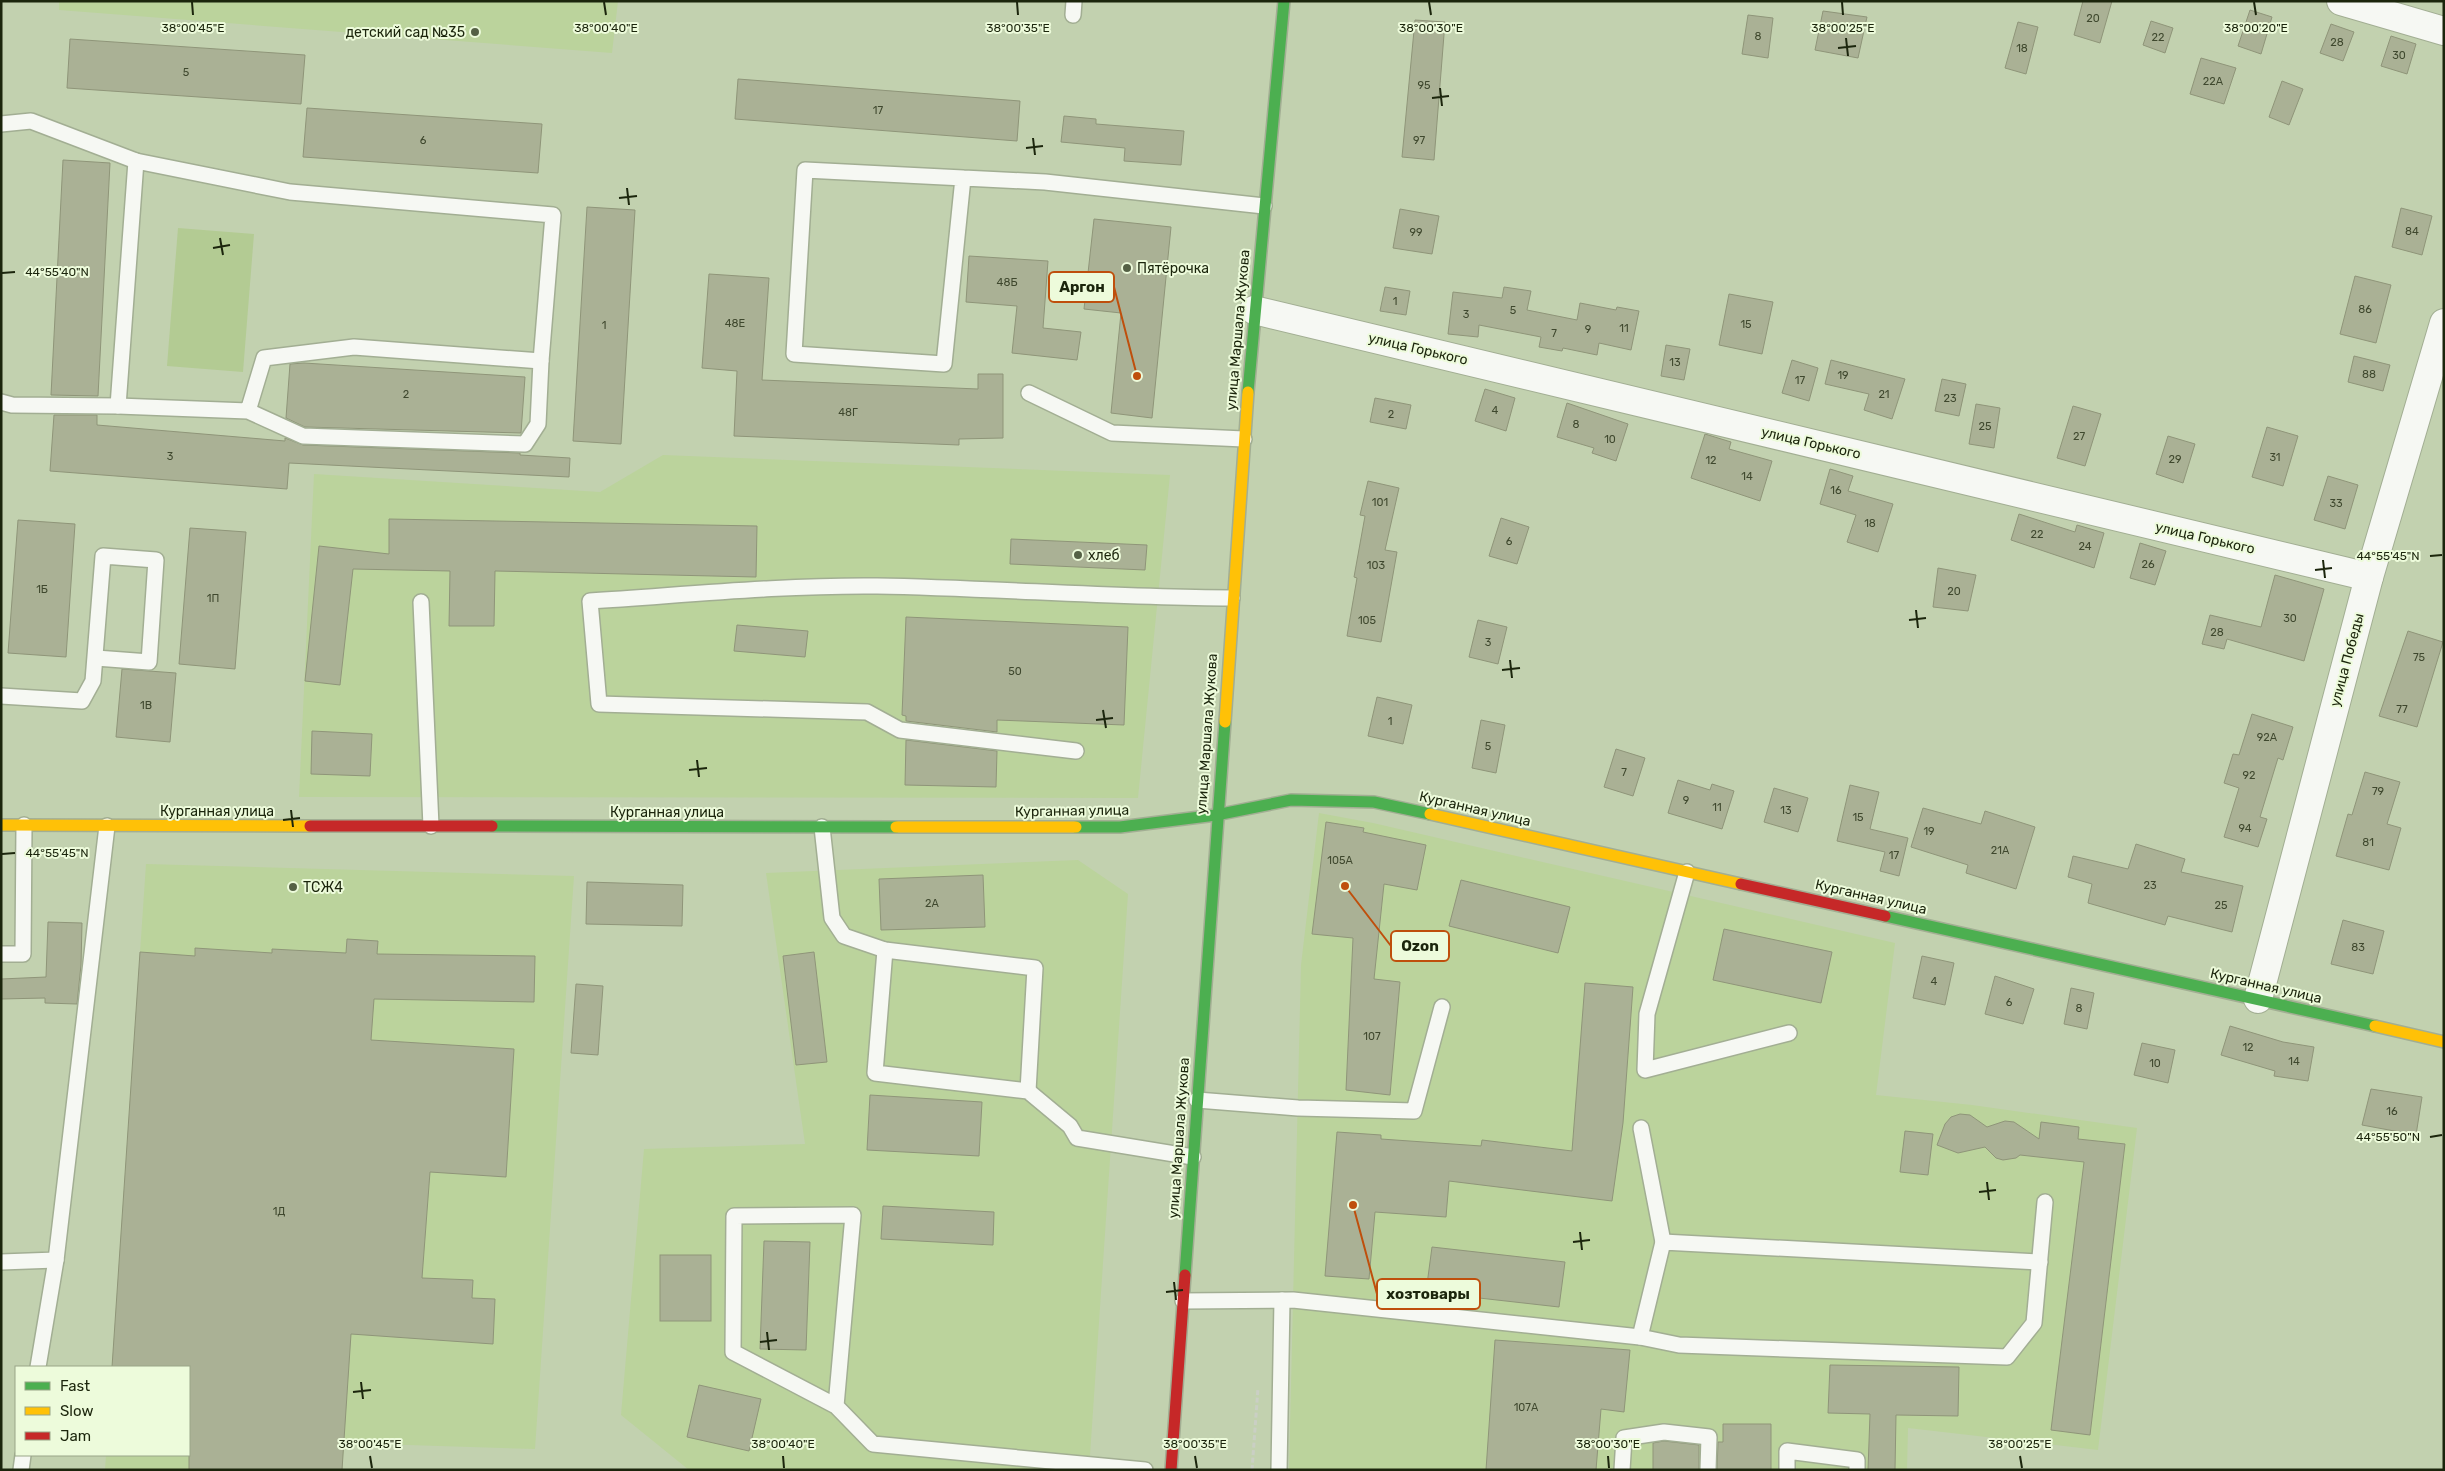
<svg xmlns="http://www.w3.org/2000/svg" width="2445" height="1471" viewBox="0 0 2445 1471" font-family="Rubik,sans-serif">
  <style>
    .built { fill: #bbd39c }
    .green { fill: #b3cb93 }
    .building { fill: #aab195; stroke: #8f9579 }
    .lines { fill: none; stroke-linecap: round; stroke-linejoin: round }
    .lane-casing { stroke: #a2ae93; stroke-width: 18 }
    .street-casing { stroke: #a2ae93; stroke-width: 30 }
    .fast-casing { stroke: #a2ae93; stroke-width: 14 }
    .slow-casing { stroke: #a2ae93; stroke-width: 14 }
    .jam-casing { stroke: #a2ae93; stroke-width: 14 }
    .path { stroke: #cacfc4; stroke-width: 3; stroke-dasharray: 5 2.5; stroke-linecap: butt }
    .lane { stroke: #f6f8f3; stroke-width: 15 }
    .street { stroke: #f6f8f3; stroke-width: 28 }
    .fast { stroke: #4caf50; stroke-width: 11 }
    .slow { stroke: #ffc107; stroke-width: 11 }
    .jam { stroke: #c62828; stroke-width: 11 }
    .ticks { fill: none; stroke: #1b250c; stroke-width: 2 }
    .poi-dot { fill: #556145; stroke: #edfbdb; stroke-width: 2 }
    .labels { text-anchor: middle; dominant-baseline: central; stroke-width: 4; stroke-linejoin: round; paint-order: stroke }
    .number-label { font-size: 11px; fill: #3f482e }
    .poi-label { font-size: 14px; fill: #1b250c; stroke: #edfbdb; text-anchor: start }
    .street-label { font-size: 14px; fill: #1b250c; stroke: #edfbdb }
    .ticks-label { font-size: 12px; text-anchor: middle; fill: #1b250c; stroke: #edfbdb; stroke-width: 4; stroke-linejoin: round; paint-order: stroke }
    .leader { fill: none; stroke: #bf4f0c; stroke-width: 2 }
    .callout-dot { fill: #bf4f0c; stroke: #edfbdb; stroke-width: 2 }
    .callout { fill: #edfbdb; stroke: #bf4f0c; stroke-width: 2 }
    .callout-label { font-size: 15px; text-anchor: middle; font-weight: bold; fill: #1b250c }
  </style>
  <rect width="100%" height="100%" fill="#c2d1af"/>
  <!-- built -->
  <g class="built">
    <path d="M59,1H618L612,53L59,10Z"/>
    <path d="M663,455L1170,475L1138,798L299,797L314,474L600,492Z"/>
    <path d="M1319,813L1373,823L1895,943L1876,1095L1972,1105L2137,1128L2098,1450L1908,1428L1907,1470H1289L1301,965Z"/>
    <path d="M1078,860L1128,894L1089,1470H689L621,1415L644,1149L805,1144L766,873Z"/>
    <path d="M146,864L574,876L535,1449L344,1443L342,1470H105L106,1455H189V1367H112Z"/>
  </g>
  <!-- green -->
  <path class="green" d="M178,228L254,234L243,372L167,366Z"/>
  <!-- building -->
  <g class="building">
    <path d="M2083,1H2112L2100,43L2074,35Z"/>
    <path d="M2250,10L2272,17L2261,54L2238,46Z"/>
    <path d="M1823,11L1867,17L1858,58L1815,50Z"/>
    <path d="M1748,15L1773,18L1768,58L1742,54Z"/>
    <path d="M1415,20L1445,22L1434,160L1402,157Z"/>
    <path d="M2151,21L2173,28L2165,53L2143,45Z"/>
    <path d="M2018,22L2038,27L2026,74L2005,68Z"/>
    <path d="M2331,24L2354,32L2343,61L2320,53Z"/>
    <path d="M2391,36L2416,44L2407,74L2381,66Z"/>
    <path d="M70,39L305,55L301,104L67,88Z"/>
    <path d="M2201,58L2236,68L2224,104L2190,94Z"/>
    <path d="M738,79L1020,101L1017,141L735,119Z"/>
    <path d="M2282,81L2303,89L2289,125L2269,117Z"/>
    <path d="M307,108L542,124L538,173L303,157Z"/>
    <path d="M1064,116L1096,119V124L1184,131L1181,165L1124,161L1125,148L1061,142Z"/>
    <path d="M63,160L110,163L98,396L51,395Z"/>
    <path d="M587,207L635,210L621,444L573,441Z"/>
    <path d="M2401,208L2432,216L2422,255L2392,247Z"/>
    <path d="M1400,209L1439,216L1432,254L1393,248Z"/>
    <path d="M1094,219L1171,227L1152,418L1111,413L1121,313L1084,309Z"/>
    <path d="M969,256L1048,261L1043,328L1081,332L1077,360L1012,353L1017,306L966,302Z"/>
    <path d="M709,274L769,278L762,380L978,389V374H1003V438L959,439V445L734,436L737,371L702,368Z"/>
    <path d="M2355,276L2391,285L2376,343L2340,334Z"/>
    <path d="M1385,287L1410,291L1406,315L1380,311Z"/>
    <path d="M1504,287L1531,291L1527,310L1577,320L1580,303L1616,310L1617,307L1639,311L1631,350L1599,343L1597,355L1563,348L1562,351L1539,347L1541,337L1479,325L1478,337L1448,334L1453,292L1502,298Z"/>
    <path d="M1729,294L1773,302L1762,354L1719,345Z"/>
    <path d="M1666,345L1690,349L1684,380L1661,376Z"/>
    <path d="M2354,356L2390,365L2383,391L2348,382Z"/>
    <path d="M1792,360L1818,368L1809,401L1782,393Z"/>
    <path d="M1831,360L1905,379L1892,419L1864,410L1869,394L1825,384Z"/>
    <path d="M304,363L525,377L521,433L305,427L286,418L290,364Z"/>
    <path d="M1942,379L1966,384L1959,416L1935,411Z"/>
    <path d="M1485,389L1515,398L1506,431L1475,421Z"/>
    <path d="M1375,398L1411,405L1406,429L1370,422Z"/>
    <path d="M1567,403L1628,424L1616,461L1592,453L1594,448L1557,437Z"/>
    <path d="M1976,404L2000,408L1994,448L1969,444Z"/>
    <path d="M2073,406L2101,414L2085,466L2057,458Z"/>
    <path d="M54,415H97V425L285,441V438L303,445L520,453V455L570,458L569,477L289,463L287,489L50,471Z"/>
    <path d="M2267,427L2298,436L2283,486L2252,477Z"/>
    <path d="M1705,434L1731,442L1729,449L1772,461L1760,501L1691,478Z"/>
    <path d="M2168,436L2195,444L2183,483L2156,474Z"/>
    <path d="M1830,469L1853,476L1848,491L1893,504L1878,552L1847,542L1856,515L1820,504Z"/>
    <path d="M2328,476L2358,485L2345,529L2314,520Z"/>
    <path d="M1368,481L1399,488L1385,550L1397,552L1381,642L1347,636L1357,578L1354,577L1365,516L1360,515Z"/>
    <path d="M2019,514L2075,532L2077,525L2104,533L2094,568L2011,540Z"/>
    <path d="M1501,518L1529,527L1517,564L1489,556Z"/>
    <path d="M389,519L757,526L756,577L495,571L494,626H449L450,571L353,569L340,685L305,681L319,546L389,554Z"/>
    <path d="M18,520L75,524L66,657L8,653Z"/>
    <path d="M190,528L246,532L235,669L179,664Z"/>
    <path d="M1011,539L1147,545L1145,570L1010,564Z"/>
    <path d="M2140,543L2166,551L2155,585L2130,578Z"/>
    <path d="M1938,568L1976,575L1968,611L1933,607Z"/>
    <path d="M2275,575L2324,589L2304,661L2227,639L2224,649L2202,644L2210,615L2261,627Z"/>
    <path d="M906,617L1128,627L1124,725L997,720V732L906,721V716L902,715Z"/>
    <path d="M1478,620L1507,627L1498,664L1469,657Z"/>
    <path d="M737,625L808,631L805,657L734,651Z"/>
    <path d="M2408,631L2443,642L2417,727L2379,716Z"/>
    <path d="M122,669L176,673L170,742L116,737Z"/>
    <path d="M1377,697L1412,705L1403,744L1368,736Z"/>
    <path d="M2252,714L2293,727L2283,760L2278,758L2260,817L2267,819L2258,847L2224,837L2239,788L2224,783L2233,754L2239,755Z"/>
    <path d="M1481,720L1505,725L1496,773L1472,768Z"/>
    <path d="M312,731L372,734L370,776L311,774Z"/>
    <path d="M906,740L997,751L996,787L905,785Z"/>
    <path d="M1616,749L1645,758L1633,796L1604,787Z"/>
    <path d="M2365,772L2400,782L2387,824L2401,828L2389,870L2336,856L2348,814L2352,815Z"/>
    <path d="M1678,780L1710,790L1712,784L1734,791L1722,829L1668,813Z"/>
    <path d="M1850,785L1879,792L1870,829L1908,838L1899,876L1880,871L1885,852L1837,841Z"/>
    <path d="M1774,788L1808,798L1798,832L1764,822Z"/>
    <path d="M1923,808L1981,824L1985,811L2035,827L2016,889L1966,873L1968,865L1911,847Z"/>
    <path d="M1326,822L1364,828L1363,832L1426,845L1417,890L1384,884L1374,979L1400,982L1390,1095L1346,1090L1353,938L1312,934Z"/>
    <path d="M2136,844L2185,859L2181,872L2243,886L2232,932L2168,916L2165,925L2088,903L2092,884L2068,877L2073,856L2128,869Z"/>
    <path d="M983,875L985,927L881,930L879,879Z"/>
    <path d="M1461,880L1570,907L1558,953L1449,926Z"/>
    <path d="M587,882L683,885L682,926L586,924Z"/>
    <path d="M2343,920L2384,931L2373,974L2331,964Z"/>
    <path d="M48,922L82,923L81,965L77,1004L45,1003V998L1,999V979L46,977Z"/>
    <path d="M1724,929L1832,952L1821,1003L1713,980Z"/>
    <path d="M347,939L378,941L377,954L535,956L534,1002L374,999L371,1040L514,1049L506,1177L430,1172L422,1278L473,1280L472,1298L495,1299L493,1344L351,1334L342,1470H189V1367H112L140,952L195,956V948L272,953V949L346,953Z"/>
    <path d="M814,952L827,1062L796,1065L783,956Z"/>
    <path d="M1922,956L1954,963L1945,1005L1913,998Z"/>
    <path d="M1995,976L2034,989L2023,1024L1985,1014Z"/>
    <path d="M1585,983L1633,987L1623,1123L1612,1201L1449,1181L1446,1217L1375,1212L1369,1279L1325,1276L1337,1132L1381,1135V1139L1481,1146L1482,1140L1572,1151Z"/>
    <path d="M576,984L603,986L598,1055L571,1053Z"/>
    <path d="M2071,988L2094,993L2087,1029L2064,1024Z"/>
    <path d="M2230,1026L2283,1042L2314,1047L2308,1081L2274,1076L2275,1071L2221,1055Z"/>
    <path d="M2142,1043L2175,1050L2168,1083L2134,1075Z"/>
    <path d="M2371,1089L2422,1097L2416,1135L2362,1125Z"/>
    <path d="M870,1095L982,1102L979,1156L867,1150Z"/>
    <path d="M1960,1114L1970,1115L1987,1127L2005,1121L2014,1122L2039,1139L2041,1122L2079,1127L2078,1139L2125,1144L2090,1435L2051,1430L2084,1162L2020,1155L2016,1158L2003,1160L1996,1158L1985,1147L1958,1153L1937,1145L1945,1124L1951,1117Z"/>
    <path d="M1905,1131L1933,1134L1928,1175L1900,1172Z"/>
    <path d="M883,1206L994,1212L993,1245L881,1239Z"/>
    <path d="M764,1241L810,1242L806,1350L760,1349Z"/>
    <path d="M1432,1247L1565,1262L1559,1307L1426,1292Z"/>
    <rect x="660" y="1255" width="51" height="66"/>
    <path d="M1495,1340L1630,1350L1624,1412L1601,1409L1596,1470H1486Z"/>
    <path d="M1830,1365L1959,1367L1958,1416L1896,1415L1895,1470H1868L1870,1414L1828,1413Z"/>
    <path d="M699,1385L761,1399L749,1451L687,1437Z"/>
    <path d="M1723,1424H1771V1470H1717L1718,1442H1723Z"/>
    <path d="M1664,1441L1699,1445V1470H1653V1443Z"/>
  </g>
  <g class="lines">
    <defs>
      <g id="lane">
        <path d="M1073,15L1074,1"/>
        <path d="M1,124L31,121L136,161"/>
        <path d="M963,178L944,364L794,354L805,170L1045,182L1264,206"/>
        <path d="M1029,393L1112,433L1244,439"/>
        <path d="M1,402L12,405L118,406L248,411L264,358L354,347L541,361L538,424L525,444L303,436L248,411"/>
        <path d="M118,406L136,161L290,192L553,215L541,361"/>
        <path d="M421,602L431,826"/>
        <path d="M1,696L82,701L93,681L103,556L156,560L149,662L96,658"/>
        <path d="M1076,751L900,730L867,712L599,704L590,601C685,595 781,585 877,586C996,588 1114,598 1232,598"/>
        <path d="M822,827L832,918L844,936L885,950L1035,968L1028,1091"/>
        <path d="M1687,872L1647,1014L1645,1070L1789,1033"/>
        <path d="M885,950L875,1073L1028,1091L1070,1126L1077,1138L1193,1157"/>
        <path d="M1,954H23L24,825"/>
        <path d="M1197,1100L1298,1108L1414,1111L1442,1007"/>
        <path d="M1641,1128L1663,1242"/>
        <path d="M1,1262L56,1260L107,826"/>
        <path d="M1183,1301L1293,1300L1640,1337L1679,1345L2007,1357L2034,1323L2045,1202"/>
        <path d="M1640,1337L1663,1242L2040,1262"/>
        <path d="M38,1367L56,1260"/>
        <path d="M836,1406L853,1215L734,1216L733,1352L836,1406L873,1444L1145,1470"/>
        <path d="M21,1470L23,1455"/>
        <path d="M1279,1470L1282,1300"/>
        <path d="M1622,1470L1624,1438L1664,1432L1709,1437L1708,1470"/>
        <path d="M1787,1470V1451L1857,1460V1470"/>
      </g>
      <g id="street">
        <path d="M2341,1L2444,31"/>
        <path d="M1254,310L2369,577"/>
        <path d="M2258,999L2369,577L2444,323"/>
      </g>
      <g id="fast">
        <path d="M1248,392L1284,1"/>
        <path d="M492,826L896,827"/>
        <path d="M1076,827H1120L1216,815L1291,800L1374,802L1430,814"/>
        <path d="M1885,916L2375,1026"/>
        <path d="M1185,1275L1225,722"/>
      </g>
      <g id="slow">
        <path d="M1225,722L1248,392"/>
        <path d="M1430,814L1741,884"/>
        <path d="M1,825L310,826"/>
        <path d="M896,827H1076"/>
        <path d="M2375,1026L2444,1042"/>
      </g>
      <g id="jam">
        <path d="M310,826H492"/>
        <path d="M1741,884L1885,916"/>
        <path d="M1171,1470L1185,1275"/>
      </g>
    </defs>
    <!-- lane casing -->
    <use href="#lane" class="lane-casing"/>
    <!-- street casing -->
    <use href="#street" class="street-casing"/>
    <!-- fast casing -->
    <use href="#fast" class="fast-casing"/>
    <!-- slow casing -->
    <use href="#slow" class="slow-casing"/>
    <!-- jam casing -->
    <use href="#jam" class="jam-casing"/>
    <!-- path -->
    <path class="path" d="M1252,1470L1258,1388"/>
    <!-- lane -->
    <use href="#lane" class="lane"/>
    <!-- street -->
    <use href="#street" class="street"/>
    <!-- fast -->
    <use href="#fast" class="fast"/>
    <!-- slow -->
    <use href="#slow" class="slow"/>
    <!-- jam -->
    <use href="#jam" class="jam"/>
  </g>
  <!-- ticks -->
  <path class="ticks" d="M192,2L193,15M604,2L606,15M1017,2L1018,15M1429,2L1431,15M1842,2L1843,15M2254,2L2256,15M1846,38L1848,56M1838,48L1856,46M1440,88L1442,106M1432,98L1449,96M1033,138L1035,155M1026,148L1043,146M627,188L629,205M619,198L637,196M220,238L223,255M213,248L230,245M2,273L15,272M2430,556L2442,555M2323,560L2325,578M2315,570L2332,568M1916,610L1918,628M1909,620L1926,618M1510,660L1512,678M1502,670L1520,668M1103,710L1106,728M1096,720L1113,718M697,760L699,777M689,770L707,768M291,810L293,827M283,820L300,818M2,854L15,853M2430,1137L2442,1135M1987,1182L1989,1200M1979,1192L1996,1190M1580,1232L1582,1250M1573,1242L1590,1240M1174,1282L1176,1300M1166,1292L1183,1290M767,1332L769,1350M760,1342L777,1340M361,1382L363,1399M353,1392L371,1390M370,1456L372,1468M783,1456L784,1468M1195,1456L1197,1468M1608,1456L1609,1468M2020,1456L2022,1468"/>
  <!-- markers -->
  <g class="poi-dot">
    <circle cx="475" cy="32" r="5"/>
    <circle cx="1127" cy="268" r="5"/>
    <circle cx="1078" cy="555" r="5"/>
    <circle cx="293" cy="887" r="5"/>
  </g>
  <g class="labels">
    <!-- number labels -->
    <g class="number-label">
      <text x="2093" y="18">20</text>
      <text x="1758" y="36">8</text>
      <text x="2158" y="37">22</text>
      <text x="2337" y="42">28</text>
      <text x="2022" y="48">18</text>
      <text x="2399" y="55">30</text>
      <text x="186" y="72">5</text>
      <text x="2213" y="81">22А</text>
      <text x="1424" y="85">95</text>
      <text x="878" y="110">17</text>
      <text x="423" y="140">6</text>
      <text x="1419" y="140">97</text>
      <text x="2412" y="231">84</text>
      <text x="1416" y="232">99</text>
      <text x="1007" y="282">48Б</text>
      <text x="1395" y="301">1</text>
      <text x="2365" y="309">86</text>
      <text x="1513" y="310">5</text>
      <text x="1466" y="314">3</text>
      <text x="735" y="323">48Е</text>
      <text x="1746" y="324">15</text>
      <text x="604" y="325">1</text>
      <text x="1624" y="328">11</text>
      <text x="1588" y="329">9</text>
      <text x="1554" y="333">7</text>
      <text x="1675" y="362">13</text>
      <text x="2369" y="374">88</text>
      <text x="1843" y="375">19</text>
      <text x="1800" y="380">17</text>
      <text x="406" y="394">2</text>
      <text x="1884" y="394">21</text>
      <text x="1950" y="398">23</text>
      <text x="1495" y="410">4</text>
      <text x="848" y="412">48Г</text>
      <text x="1391" y="414">2</text>
      <text x="1576" y="424">8</text>
      <text x="1985" y="426">25</text>
      <text x="2079" y="436">27</text>
      <text x="1610" y="439">10</text>
      <text x="170" y="456">3</text>
      <text x="2275" y="457">31</text>
      <text x="2175" y="459">29</text>
      <text x="1711" y="460">12</text>
      <text x="1747" y="476">14</text>
      <text x="1836" y="490">16</text>
      <text x="1380" y="502">101</text>
      <text x="2336" y="503">33</text>
      <text x="1870" y="523">18</text>
      <text x="2037" y="534">22</text>
      <text x="1509" y="541">6</text>
      <text x="2085" y="546">24</text>
      <text x="2148" y="564">26</text>
      <text x="1376" y="565">103</text>
      <text x="42" y="589">1Б</text>
      <text x="1954" y="591">20</text>
      <text x="213" y="598">1П</text>
      <text x="2290" y="618">30</text>
      <text x="1367" y="620">105</text>
      <text x="2217" y="632">28</text>
      <text x="1488" y="642">3</text>
      <text x="2419" y="657">75</text>
      <text x="1015" y="671">50</text>
      <text x="146" y="705">1В</text>
      <text x="2402" y="709">77</text>
      <text x="1390" y="721">1</text>
      <text x="2267" y="737">92А</text>
      <text x="1488" y="746">5</text>
      <text x="1624" y="772">7</text>
      <text x="2249" y="775">92</text>
      <text x="2378" y="791">79</text>
      <text x="1686" y="800">9</text>
      <text x="1717" y="807">11</text>
      <text x="1786" y="810">13</text>
      <text x="1858" y="817">15</text>
      <text x="2245" y="828">94</text>
      <text x="1929" y="831">19</text>
      <text x="2368" y="842">81</text>
      <text x="2000" y="850">21А</text>
      <text x="1894" y="855">17</text>
      <text x="1340" y="860">105А</text>
      <text x="2150" y="885">23</text>
      <text x="932" y="903">2А</text>
      <text x="2221" y="905">25</text>
      <text x="2358" y="947">83</text>
      <text x="1934" y="981">4</text>
      <text x="2009" y="1002">6</text>
      <text x="2079" y="1008">8</text>
      <text x="1372" y="1036">107</text>
      <text x="2248" y="1047">12</text>
      <text x="2294" y="1061">14</text>
      <text x="2155" y="1063">10</text>
      <text x="2392" y="1111">16</text>
      <text x="279" y="1211">1Д</text>
      <text x="1526" y="1407">107А</text>
    </g>
    <!-- poi labels -->
    <g class="poi-label">
      <text x="465" y="32" text-anchor="end">детский сад №35</text>
      <text x="1137" y="268">Пятёрочка</text>
      <text x="1088" y="555">хлеб</text>
      <text x="303" y="887">ТСЖ4</text>
    </g>
    <!-- street labels -->
    <g class="street-label">
      <text transform="translate(1238 330) rotate(-85)">улица Маршала Жукова</text>
      <text transform="translate(1418 349) rotate(13)">улица Горького</text>
      <text transform="translate(1811 443) rotate(13)">улица Горького</text>
      <text transform="translate(2205 538) rotate(13)">улица Горького</text>
      <text transform="translate(2347 660) rotate(-75)">улица Победы</text>
      <text transform="translate(1207 734) rotate(-86)">улица Маршала Жукова</text>
      <text transform="translate(1475 809) rotate(13)">Курганная улица</text>
      <text x="217" y="811">Курганная улица</text>
      <text transform="translate(1072 811) rotate(-1)">Курганная улица</text>
      <text x="667" y="812">Курганная улица</text>
      <text transform="translate(1871 897) rotate(13)">Курганная улица</text>
      <text transform="translate(2266 986) rotate(13)">Курганная улица</text>
      <text transform="translate(1179 1138) rotate(-86)">улица Маршала Жукова</text>
    </g>
  </g>
  <g class="ticks-label">
    <text x="193" y="32">38°00'45"E</text>
    <text x="606" y="32">38°00'40"E</text>
    <text x="1018" y="32">38°00'35"E</text>
    <text x="1431" y="32">38°00'30"E</text>
    <text x="1843" y="32">38°00'25"E</text>
    <text x="2256" y="32">38°00'20"E</text>
    <text x="57" y="276">44°55'40"N</text>
    <text x="2388" y="560">44°55'45"N</text>
    <text x="57" y="857">44°55'45"N</text>
    <text x="2388" y="1141">44°55'50"N</text>
    <text x="370" y="1448">38°00'45"E</text>
    <text x="783" y="1448">38°00'40"E</text>
    <text x="1195" y="1448">38°00'35"E</text>
    <text x="1608" y="1448">38°00'30"E</text>
    <text x="2020" y="1448">38°00'25"E</text>
  </g>
  <!-- callouts -->
  <path class="leader" d="M1137 376L1114 287M1345 886L1391 946M1353 1205L1377 1294"/>
  <g class="callout-dot">
    <circle cx="1137" cy="376" r="5"/>
    <circle cx="1345" cy="886" r="5"/>
    <circle cx="1353" cy="1205" r="5"/>
  </g>
  <g class="callout">
    <rect x="1049" y="272" width="65" height="30" rx="5"/>
    <rect x="1391" y="931" width="58" height="30" rx="5"/>
    <rect x="1377" y="1279" width="103" height="30" rx="5"/>
  </g>
  <g class="callout-label">
    <text x="1082" y="292">Аргон</text>
    <text x="1420" y="951">Ozon</text>
    <text x="1428" y="1299">хозтовары</text>
  </g>
  <!-- border -->
  <rect width="2445" height="1471" fill="none" stroke="#1b250c" stroke-width="5"/>
  <!-- legend -->
  <rect x="15" y="1366" width="175" height="90" fill="#edfbdb" stroke="#99a588"/>
  <rect x="25" y="1382" width="25" height="8" fill="#4caf50" stroke="#99a588"/>
  <text x="60" y="1391" font-size="15" fill="#1b250c">Fast</text>
  <rect x="25" y="1407" width="25" height="8" fill="#ffc107" stroke="#99a588"/>
  <text x="60" y="1416" font-size="15" fill="#1b250c">Slow</text>
  <rect x="25" y="1432" width="25" height="8" fill="#c62828" stroke="#99a588"/>
  <text x="60" y="1441" font-size="15" fill="#1b250c">Jam</text>
</svg>
